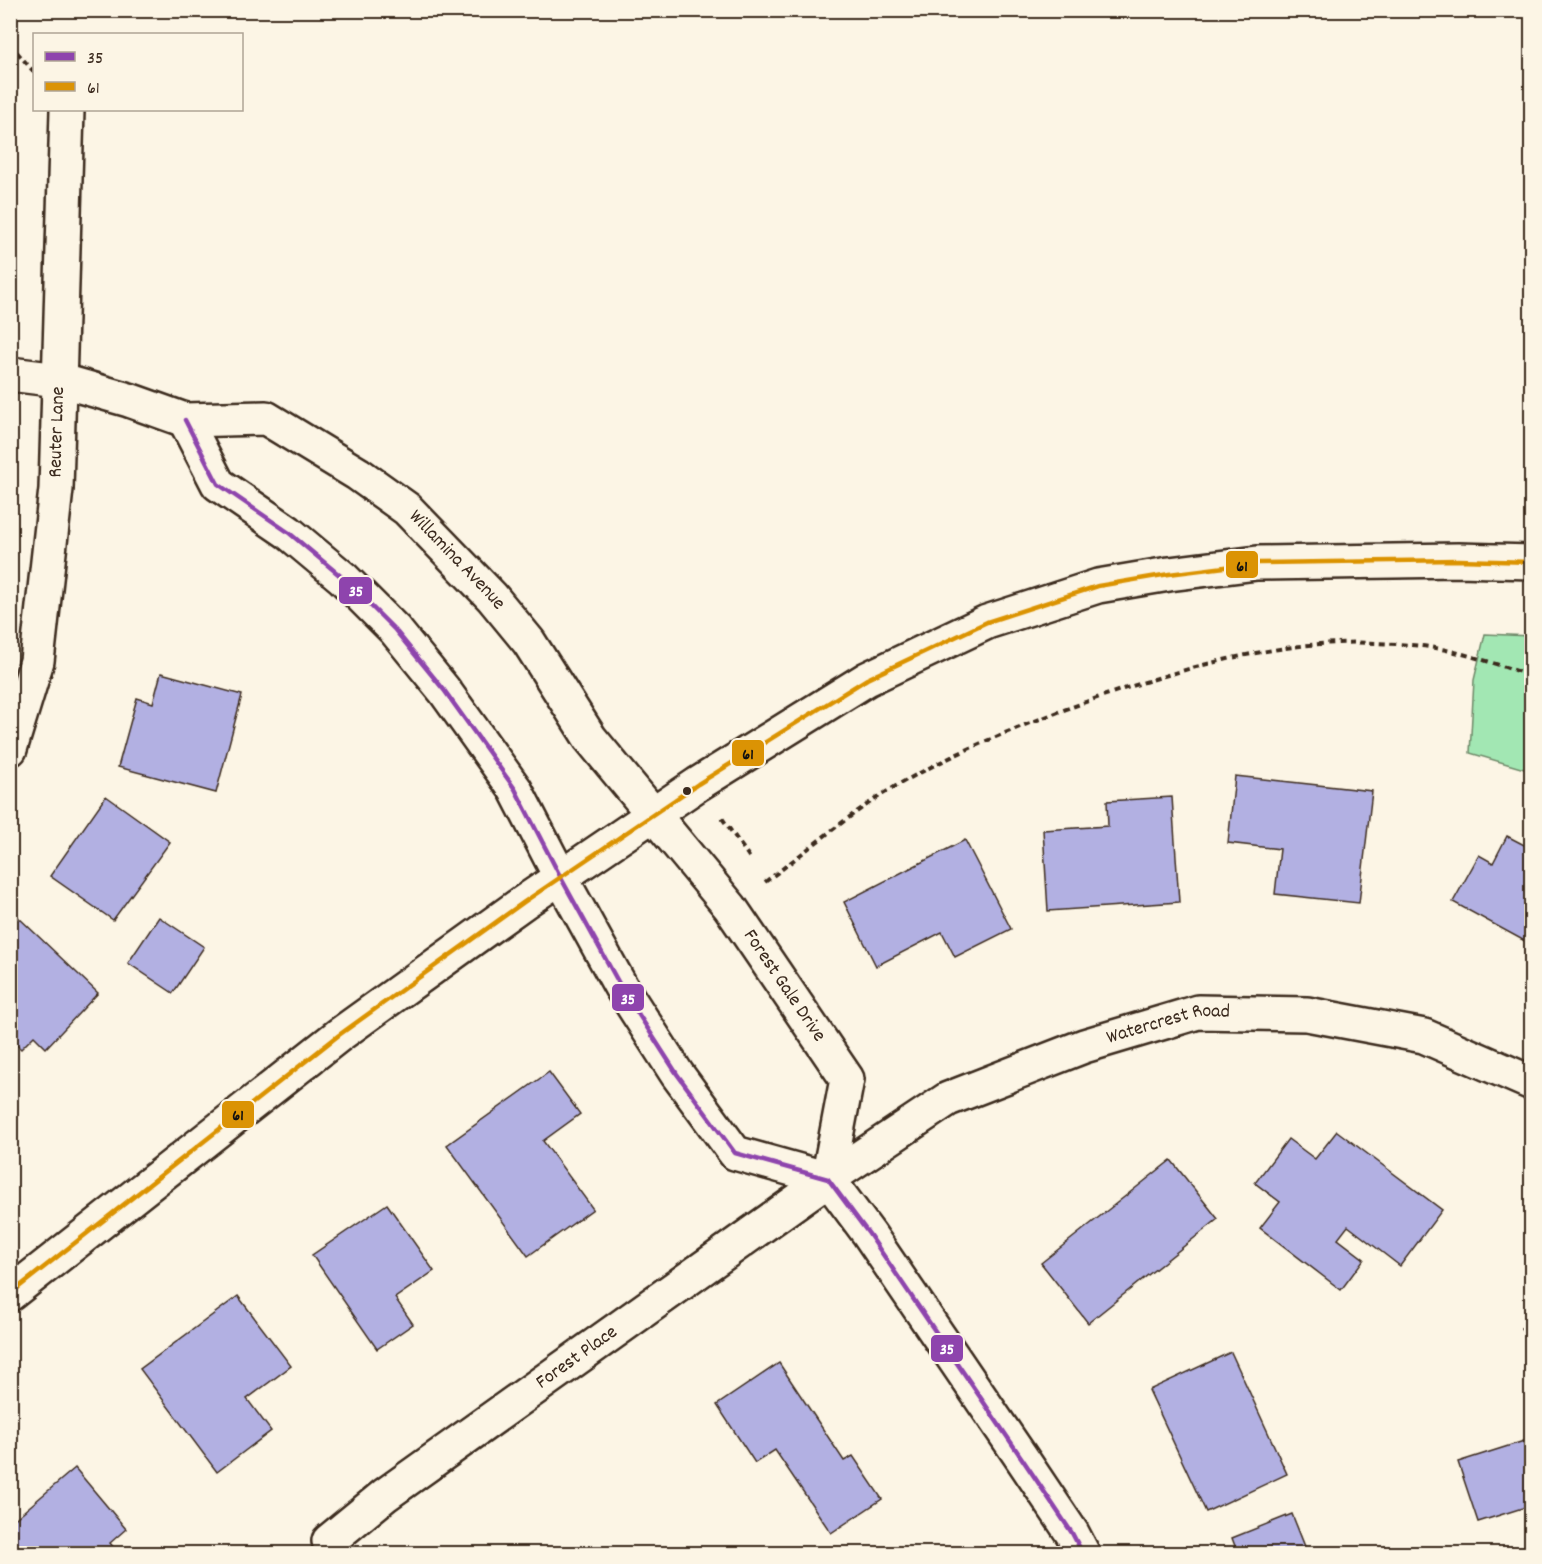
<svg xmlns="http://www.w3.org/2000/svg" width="1542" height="1564" viewBox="0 0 1542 1564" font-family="Dekko,sans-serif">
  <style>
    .green { fill: #a2e7b3; stroke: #6e8868; stroke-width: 1.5 }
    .building { fill: #b2b0e2; stroke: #3b2a1e; stroke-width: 1.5 }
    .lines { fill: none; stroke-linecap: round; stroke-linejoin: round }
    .minor-casing { stroke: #3b2a1e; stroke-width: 38 }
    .major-casing { stroke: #3b2a1e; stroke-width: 38 }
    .path { stroke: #3b2a1e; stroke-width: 4; stroke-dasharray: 6 4.5; stroke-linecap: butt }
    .minor { stroke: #fcf5e5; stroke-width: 33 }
    .major { stroke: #fcf5e5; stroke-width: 33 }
    .bus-1-casing { stroke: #fcf5e5; stroke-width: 9 }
    .bus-2-casing { stroke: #fcf5e5; stroke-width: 9 }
    .bus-1 { stroke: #8e44ad; stroke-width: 4.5 }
    .bus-2 { stroke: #db9304; stroke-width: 4.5 }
    .bus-dot { fill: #3b2a1e; stroke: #fcf5e5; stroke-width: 2 }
    .labels { text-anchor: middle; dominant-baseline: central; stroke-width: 5; stroke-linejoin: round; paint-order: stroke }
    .street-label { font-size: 20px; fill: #3b2a1e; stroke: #fcf5e5 }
    .line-badge { stroke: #fcf5e5; stroke-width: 2 }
    .badge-label { font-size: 16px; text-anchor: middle; font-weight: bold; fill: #fff }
    .pale-badge-label { font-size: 16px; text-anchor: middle; font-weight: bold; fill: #111 }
  </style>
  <rect width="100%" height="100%" fill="#fcf5e5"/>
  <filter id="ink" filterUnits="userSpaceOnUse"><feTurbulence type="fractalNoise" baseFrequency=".0167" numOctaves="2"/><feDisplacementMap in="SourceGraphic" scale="12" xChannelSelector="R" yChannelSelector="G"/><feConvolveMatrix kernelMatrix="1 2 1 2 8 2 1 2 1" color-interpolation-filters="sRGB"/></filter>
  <g filter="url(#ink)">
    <!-- green -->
    <path class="green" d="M1485,634L1531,636V771L1470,753L1474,680Z"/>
    <!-- building -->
    <g class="building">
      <path d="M161,673L242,695L216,793L118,767L137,698L153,703Z"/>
      <path d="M1235,776L1372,791L1359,903L1275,894L1280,849L1228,843Z"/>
      <path d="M106,796L170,842L113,920L50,876Z"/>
      <path d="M1172,797L1179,902L1048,911L1043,830L1108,826L1107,801Z"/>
      <path d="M1507,836L1532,849V945L1453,902L1479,855L1493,863Z"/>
      <path d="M965,840L1011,929L955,957L942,932L876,966L844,902Z"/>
      <path d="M17,916L98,993L46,1048L34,1036L21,1049L10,1039V922Z"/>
      <path d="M159,917L204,947L173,993L128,963Z"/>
      <path d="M549,1072L580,1114L543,1141L593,1209L528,1256L447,1145Z"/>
      <path d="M1337,1131L1442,1210L1400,1266L1348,1226L1338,1239L1364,1259L1341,1290L1260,1228L1280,1202L1255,1183L1288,1139L1315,1159Z"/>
      <path d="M1171,1160L1218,1219L1088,1323L1041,1263Z"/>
      <path d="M387,1204L434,1271L395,1298L413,1324L377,1349L312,1255Z"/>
      <path d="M238,1296L291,1366L247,1399L271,1431L217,1472L140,1369Z"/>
      <path d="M1532,1322V1346L1521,1328Z"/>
      <path d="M1231,1352L1287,1474L1206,1512L1149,1390Z"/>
      <path d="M779,1363L844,1461L853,1456L882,1499L831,1533L775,1450L755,1463L717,1405Z"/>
      <path d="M1524,1441L1532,1465V1505L1478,1522L1458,1462Z"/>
      <path d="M75,1468L126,1529L110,1543L119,1554H19L10,1544V1523Z"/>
      <path d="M1292,1514L1308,1554H1238L1232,1538Z"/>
      <path d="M573,1548L576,1554H560Z"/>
    </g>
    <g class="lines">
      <defs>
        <g id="minor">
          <path id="s1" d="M10,374L59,380L129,400L185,420L266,418L358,474L407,509L492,597L529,642L590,738L730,907L847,1079L828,1179"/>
          <path d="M185,420L218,484L288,532L343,578L395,630L444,690L515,789L561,878L621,987L677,1074L735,1153L828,1179L869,1234L1023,1460L1072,1533L1083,1554"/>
          <path id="s2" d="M10,749L37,661L56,489L67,110"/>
          <path id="s3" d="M333,1554L329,1541L385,1495L828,1179L948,1099L1084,1046L1198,1012L1307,1014L1424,1036L1532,1083"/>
        </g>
        <path id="major" d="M10,1294L339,1035L524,902L698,784L867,679L987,622L1098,586L1169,574L1257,563L1458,560L1532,562"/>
      </defs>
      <!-- minor casing -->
      <use href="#minor" class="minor-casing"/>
      <!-- major casing -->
      <use href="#major" class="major-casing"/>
      <!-- path -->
      <g class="path">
        <path d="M10,44L34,72"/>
        <path d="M722,818L752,861"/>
        <path d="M765,882C808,850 849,814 896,786C948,756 1005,732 1061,711C1145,680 1246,647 1337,643C1360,642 1385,643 1409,645C1451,647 1492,663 1532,676"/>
      </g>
      <!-- minor -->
      <use href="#minor" class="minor"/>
      <!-- major -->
      <use href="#major" class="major"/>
      <defs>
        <path id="bus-1" d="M185,420L218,484L288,532L343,578L395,630L444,690L515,789L561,878L621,987L677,1074L735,1153L828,1179L869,1234L1023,1460L1072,1533L1083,1554"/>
        <path id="bus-2" d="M10,1294L339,1035L524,902L698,784L867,679L987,622L1098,586L1169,574L1257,563L1458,560L1532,562"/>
      </defs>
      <!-- bus-1 casing -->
      <use href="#bus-1" class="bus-1-casing"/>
      <!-- bus-2 casing -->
      <use href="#bus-2" class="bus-2-casing"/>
      <!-- bus-1 -->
      <use href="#bus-1" class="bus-1"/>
      <!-- bus-2 -->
      <use href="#bus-2" class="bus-2"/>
    </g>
  </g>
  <!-- markers -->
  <circle class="bus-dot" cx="687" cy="791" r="5"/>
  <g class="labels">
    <!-- street labels -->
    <g class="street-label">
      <text stroke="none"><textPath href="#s2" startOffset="322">Reuter Lane</textPath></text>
      <text stroke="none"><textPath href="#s1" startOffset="502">Willamina Avenue</textPath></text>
      <text stroke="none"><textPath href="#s1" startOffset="1040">Forest Gale Drive</textPath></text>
      <text stroke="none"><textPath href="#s3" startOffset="1008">Watercrest Road</textPath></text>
      <text stroke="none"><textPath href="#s3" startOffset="322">Forest Place</textPath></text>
    </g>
  </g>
  <g class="line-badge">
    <rect x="1225" y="550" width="34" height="29" rx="6" fill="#db9304"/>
    <rect x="338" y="576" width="35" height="29" rx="6" fill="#8e44ad"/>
    <rect x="731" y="739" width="34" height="28" rx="6" fill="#db9304"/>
    <rect x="611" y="983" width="34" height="29" rx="6" fill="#8e44ad"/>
    <rect x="221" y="1100" width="34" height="29" rx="6" fill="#db9304"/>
    <rect x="930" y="1334" width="34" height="29" rx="6" fill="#8e44ad"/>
  </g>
  <g class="badge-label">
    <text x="356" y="596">35</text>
    <text x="628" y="1004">35</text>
    <text x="947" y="1354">35</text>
  </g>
  <g class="pale-badge-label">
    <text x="1242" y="571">61</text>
    <text x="748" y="759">61</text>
    <text x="238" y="1120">61</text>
  </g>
  <!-- margin -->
  <rect width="1542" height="1564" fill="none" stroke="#fcf5e5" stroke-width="36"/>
  <rect x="18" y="18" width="1506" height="1528" fill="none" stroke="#3b2a1e" stroke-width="2" filter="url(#ink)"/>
  <!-- legend -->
  <rect x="33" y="33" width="210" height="78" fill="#fcf5e5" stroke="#afa495" stroke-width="1.5"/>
  <rect x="45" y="52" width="30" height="9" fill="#8e44ad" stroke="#afa495" stroke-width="1.5"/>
  <text x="87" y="63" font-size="18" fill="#3b2a1e">35</text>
  <rect x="45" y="82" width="30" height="9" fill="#db9304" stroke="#afa495" stroke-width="1.5"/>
  <text x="87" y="93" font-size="18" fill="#3b2a1e">61</text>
</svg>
